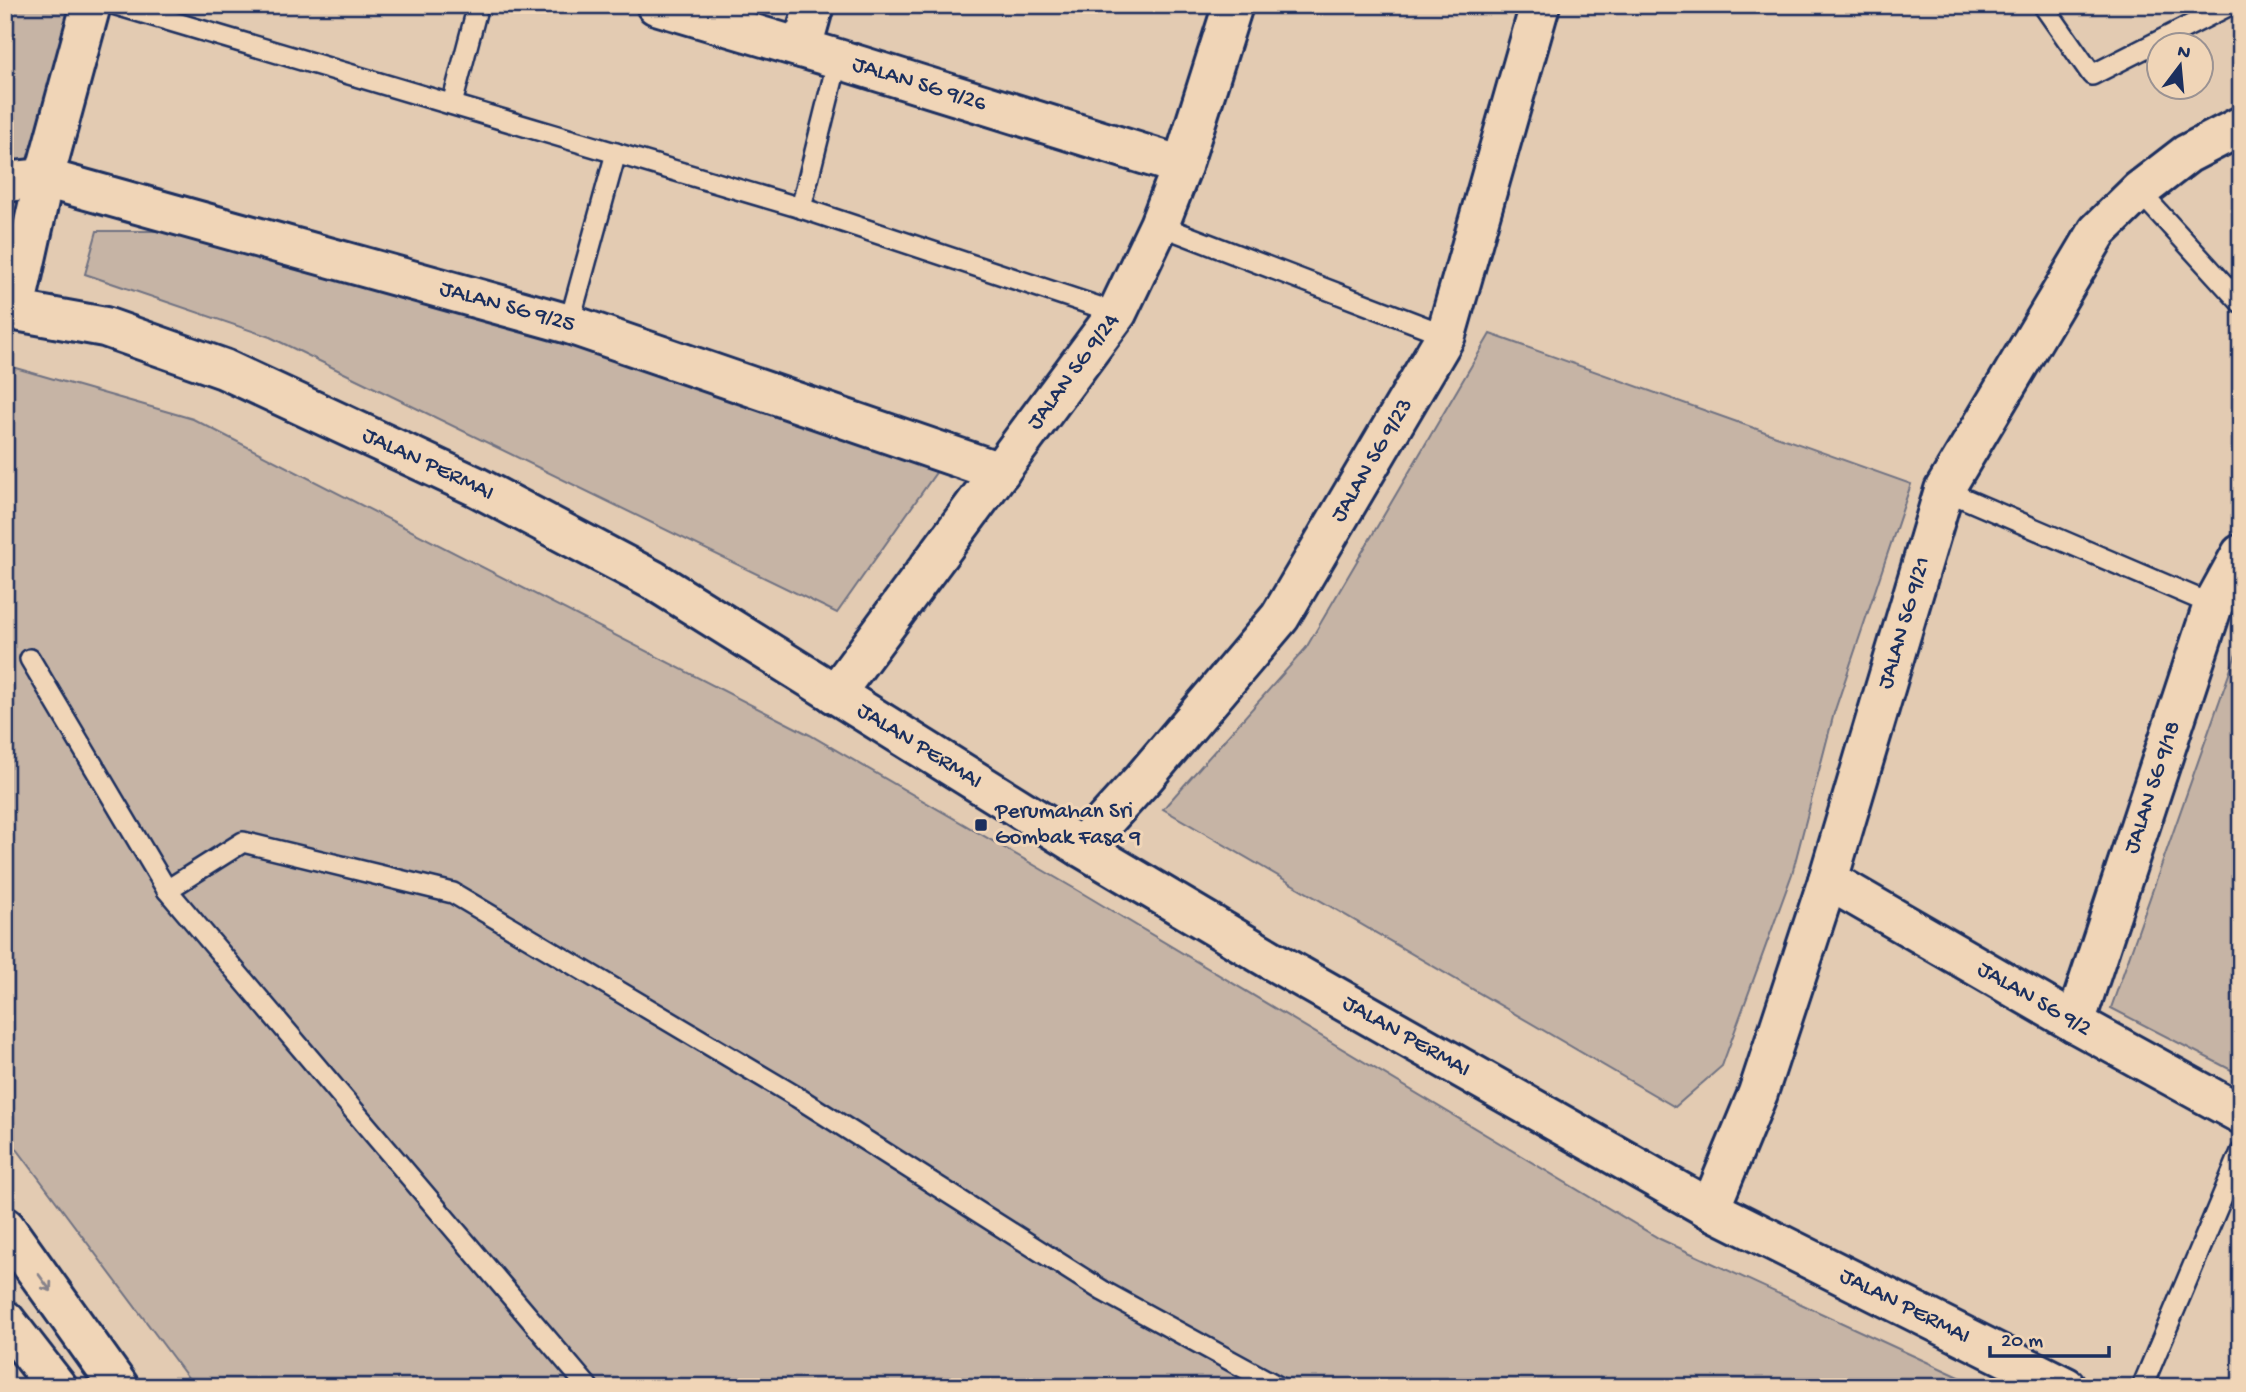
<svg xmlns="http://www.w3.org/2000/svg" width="2246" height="1392" font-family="'Gochi Hand',sans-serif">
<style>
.green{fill:#c6b4a5;stroke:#707282;stroke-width:2}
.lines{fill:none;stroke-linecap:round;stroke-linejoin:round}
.service-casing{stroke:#1b2f5e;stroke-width:24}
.minor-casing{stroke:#1b2f5e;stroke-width:44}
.tertiary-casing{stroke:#1b2f5e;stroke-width:44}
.service{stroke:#f0d5b7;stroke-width:19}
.minor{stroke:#f0d5b7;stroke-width:38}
.tertiary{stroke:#f0d5b7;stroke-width:38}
.oneway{stroke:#86828a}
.poi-dot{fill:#1b2f5e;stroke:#f0d5b7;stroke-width:2.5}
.labels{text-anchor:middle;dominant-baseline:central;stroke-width:6;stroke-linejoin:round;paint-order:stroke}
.street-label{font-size:23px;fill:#1b2f5e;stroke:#f0d5b7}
.poi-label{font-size:23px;fill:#1b2f5e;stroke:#f0d5b7;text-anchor:start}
</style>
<rect width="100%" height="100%" fill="#e3cbb2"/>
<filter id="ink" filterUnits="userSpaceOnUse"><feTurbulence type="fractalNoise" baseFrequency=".0143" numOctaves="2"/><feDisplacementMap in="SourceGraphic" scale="14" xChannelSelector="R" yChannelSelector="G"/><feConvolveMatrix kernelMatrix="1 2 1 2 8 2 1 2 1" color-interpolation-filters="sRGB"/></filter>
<g filter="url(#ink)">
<g class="green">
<polygon points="5,5 74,5 31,168 5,170"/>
<polygon points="97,231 189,231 688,374 942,464 837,613 270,337 85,274"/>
<polygon points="1490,334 1911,484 1834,713 1792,874 1722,1066 1675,1107 1163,809 1306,648"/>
<polygon points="5,365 193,419 810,735 1077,890 1660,1239 1981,1387 195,1387 5,1133"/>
<polygon points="2241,640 2241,1075 2111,1008"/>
</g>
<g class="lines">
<defs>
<g id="service">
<polyline points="116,5 801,208 1117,313"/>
<polyline points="2043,5 2092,75 2230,5"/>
<polyline points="452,104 478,5"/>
<polyline points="2139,191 2241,303"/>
<polyline points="801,208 838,59"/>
<polyline points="1159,225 1446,335"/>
<polyline points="569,324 616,153"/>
<polyline points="1944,490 2213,605"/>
<polyline points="30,659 167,890"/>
<polyline points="588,1387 167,890 243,842 453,893 797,1097 1103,1291 1279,1387"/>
<polyline points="2142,1387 2241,1152"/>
</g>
<g id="minor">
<path id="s1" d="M656 5 838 59 1182 166"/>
<polyline points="802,48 814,5"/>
<path id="s2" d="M5 182 44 178 569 324 1000 472"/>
<path id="s3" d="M5 309 105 327 224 369 475 486 653 580 1081 847 1273 961 1710 1209 2066 1387"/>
<polyline points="15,309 44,178 91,5"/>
<path id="s4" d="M835 694 1117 313 1159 225 1182 166 1233 5"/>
<path id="s5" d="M1081 847 1143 779 1280 617 1446 335 1540 5"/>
<path id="s6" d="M1828 880 2075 1023 2241 1114"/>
<path id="s7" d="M2075 1023 2213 605 2241 554"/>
<path id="s8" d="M1710 1209 1758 1093 1828 880 1944 490 2098 231 2139 191 2187 154 2241 126"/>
</g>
<g id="tertiary">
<polyline points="5,1227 119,1387"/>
<polyline points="5,1320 57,1387"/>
</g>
</defs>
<use href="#service" class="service-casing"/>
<use href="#minor" class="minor-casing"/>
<use href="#tertiary" class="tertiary-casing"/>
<use href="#service" class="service"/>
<use href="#minor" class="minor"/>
<use href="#tertiary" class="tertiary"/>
</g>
<defs><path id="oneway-shaft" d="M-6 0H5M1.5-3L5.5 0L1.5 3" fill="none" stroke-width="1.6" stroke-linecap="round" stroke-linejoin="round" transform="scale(1.75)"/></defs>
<use class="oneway" href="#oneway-shaft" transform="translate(45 1283) rotate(54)"/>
</g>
<rect class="poi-dot" x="974" y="818" width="14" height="14" rx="3.5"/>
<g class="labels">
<g class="street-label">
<text stroke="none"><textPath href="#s1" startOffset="275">JALAN SG 9/26</textPath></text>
<text stroke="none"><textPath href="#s2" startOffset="520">JALAN SG 9/25</textPath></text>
<text stroke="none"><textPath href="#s4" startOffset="401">JALAN SG 9/24</textPath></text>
<text stroke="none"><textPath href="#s5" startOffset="486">JALAN SG 9/23</textPath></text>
<text stroke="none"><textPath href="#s3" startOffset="453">JALAN PERMAI</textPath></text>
<text stroke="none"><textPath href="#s8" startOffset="618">JALAN SG 9/21</textPath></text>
<text stroke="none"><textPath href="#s3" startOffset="1020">JALAN PERMAI</textPath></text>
<text stroke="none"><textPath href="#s7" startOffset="248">JALAN SG 9/18</textPath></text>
<text stroke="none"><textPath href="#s6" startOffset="238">JALAN SG 9/2</textPath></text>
<text stroke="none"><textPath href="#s3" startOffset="1587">JALAN PERMAI</textPath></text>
<text stroke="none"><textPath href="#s3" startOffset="2154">JALAN PERMAI</textPath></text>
</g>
<g class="poi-label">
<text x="995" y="812">Perumahan Sri<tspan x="995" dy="26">Gombak Fasa 9</tspan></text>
</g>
</g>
<rect width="2246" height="1392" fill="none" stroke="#f0d5b7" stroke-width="28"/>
<rect x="14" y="14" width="2218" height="1364" fill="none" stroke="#1b2f5e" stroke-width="2.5" filter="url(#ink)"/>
<g transform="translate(2180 66) rotate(16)"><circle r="33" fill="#f0d5b7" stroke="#9b9393" stroke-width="2"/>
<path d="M0-5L12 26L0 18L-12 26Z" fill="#1b2f5e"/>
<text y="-10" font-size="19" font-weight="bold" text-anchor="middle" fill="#1b2f5e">N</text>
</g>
<path d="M1990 1346v10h119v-10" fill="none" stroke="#1b2f5e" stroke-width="3.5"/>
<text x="2001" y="1346" font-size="21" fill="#1b2f5e" stroke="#f0d5b7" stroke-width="5" paint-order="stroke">20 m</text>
</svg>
